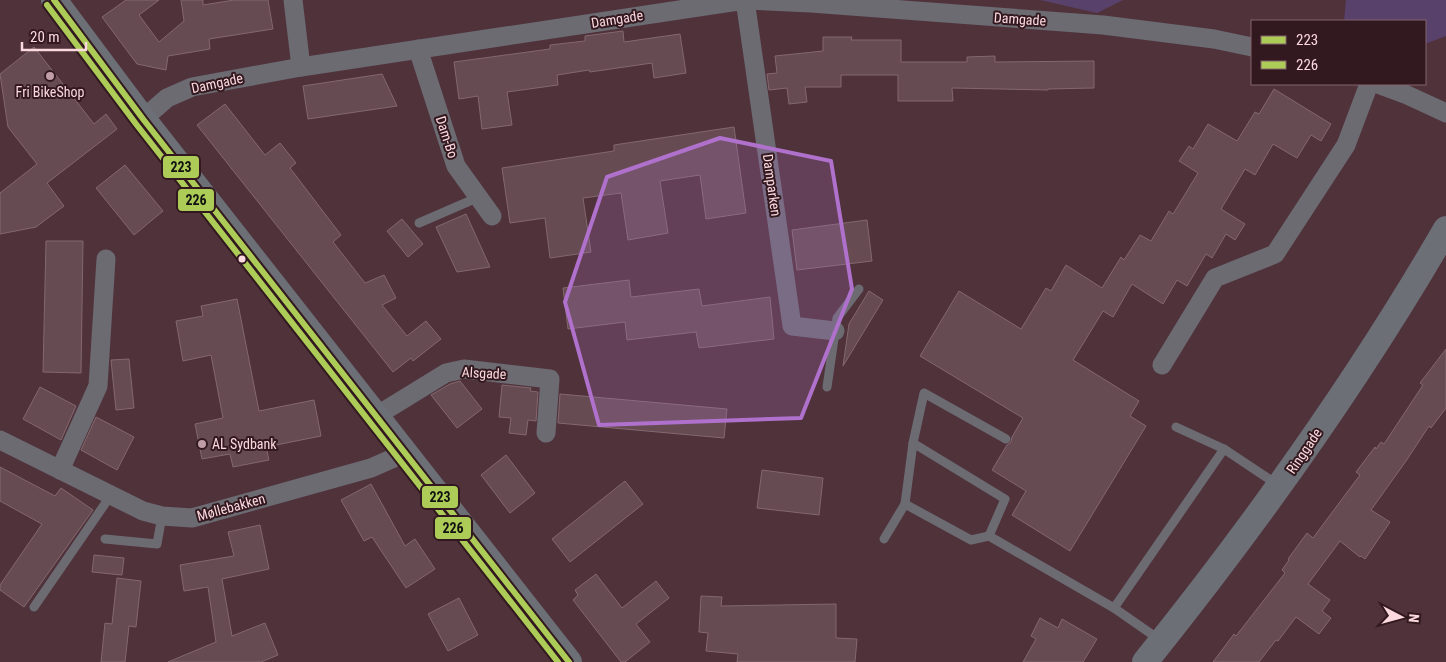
<svg xmlns="http://www.w3.org/2000/svg" width="1446" height="662" font-family="'Roboto Condensed',sans-serif">
<style>
.green{fill:#58416b}
.building{fill:#664b53;stroke:#83686f}
.lines{fill:none;stroke-linecap:round;stroke-linejoin:round}
.lane{stroke:#6c6b72;stroke-width:9}
.street{stroke:#6c6b72;stroke-width:19}
.secondary{stroke:#6c6f76;stroke-width:26}
.bus-1-casing{stroke:#32191f;stroke-width:10}
.bus-2-casing{stroke:#32191f;stroke-width:10}
.bus-1{stroke:#adcb57;stroke-width:6}
.bus-2{stroke:#adcb57;stroke-width:6}
.marked{fill:#af71cc;fill-opacity:0.2;stroke:#af71cc;stroke-width:4;stroke-linejoin:round}
.poi-dot{fill:#c09ea6;stroke:#32191f;stroke-width:2}
.bus-dot{fill:#fcd8df;stroke:#32191f;stroke-width:2}
.labels{text-anchor:middle;dominant-baseline:central;stroke-width:4;stroke-linejoin:round;paint-order:stroke}
.street-label{font-size:14px;fill:#fcd8df;stroke:#32191f}
.poi-label{font-size:14px;fill:#fcd8df;stroke:#32191f}
.line-badge{stroke:#32191f;stroke-width:2}
.pale-badge-label{font-size:14px;text-anchor:middle;font-weight:bold;fill:#111}
</style>
<rect width="100%" height="100%" fill="#50323b"/>
<g class="green">
<polygon points="1040,0 1123,0 1097,13"/>
<polygon points="1346,0 1446,0 1446,36 1425,44 1425,21 1344,21"/>
</g>
<g class="building">
<polygon points="126,0 159,0 139,15 159,42 184,21 181,0 203,0 203,5 234,0 268,0 273,29 209,39 210,49 168,56 166,70 137,64 102,17"/>
<polygon points="623,31 624,42 680,34 686,73 654,78 652,63 590,72 589,70 557,75 558,85 507,92 512,125 482,129 478,96 459,99 454,62 550,49 550,45 585,41 585,36"/>
<polygon points="823,37 852,37 851,40 901,40 901,62 967,62 967,57 995,56 995,62 1094,61 1094,88 1048,89 1048,90 952,88 953,101 898,101 898,75 841,75 841,87 805,87 807,102 789,104 787,88 769,90 767,74 777,73 775,56 823,51"/>
<polygon points="34,47 94,124 106,114 117,129 47,183 64,206 36,227 0,234 0,193 37,164 8,127 0,74"/>
<polygon points="382,74 397,106 308,119 303,86"/>
<polygon points="1274,89 1331,124 1321,141 1311,135 1297,158 1273,144 1255,175 1245,169 1221,209 1245,224 1235,240 1226,234 1212,258 1206,254 1187,286 1177,280 1163,304 1132,284 1113,317 1103,311 1073,360 1139,401 1130,416 1146,426 1070,551 1012,515 1026,491 992,470 1007,445 1011,442 1012,437 1023,418 920,356 959,291 1021,329 1046,288 1051,291 1066,265 1102,288 1121,257 1124,260 1140,235 1151,241 1169,211 1173,214 1198,173 1179,161 1189,146 1193,149 1208,124 1237,141 1255,112 1259,114"/>
<polygon points="225,104 265,155 280,143 296,163 290,168 341,235 333,242 365,283 384,275 396,298 382,305 407,336 426,321 441,339 413,361 411,358 393,372 197,125"/>
<polygon points="734,127 746,213 706,219 700,175 660,181 668,233 628,240 621,193 583,198 591,252 550,258 545,218 510,223 502,168 614,151 614,145"/>
<polygon points="125,165 163,211 134,235 96,188"/>
<polygon points="466,214 490,267 457,272 436,227"/>
<polygon points="402,219 423,244 408,257 387,231"/>
<polygon points="867,220 872,261 797,270 792,230"/>
<polygon points="46,241 83,241 81,373 43,372"/>
<polygon points="629,280 631,297 699,289 702,306 770,297 774,339 699,348 696,332 627,340 625,322 568,329 563,288"/>
<polygon points="869,291 883,300 843,366 849,324"/>
<polygon points="237,299 259,411 314,400 321,436 266,447 269,460 233,467 230,454 202,459 195,424 223,418 211,355 183,361 176,321 203,316 201,306"/>
<polygon points="1446,349 1446,408 1431,428 1429,426 1406,461 1371,510 1390,522 1365,559 1361,556 1360,557 1340,541 1308,584 1330,600 1322,611 1331,618 1319,634 1296,617 1278,641 1276,640 1259,662 1213,662 1234,634 1236,636 1285,573 1282,570 1289,560 1288,559 1307,533 1313,538 1360,475 1356,472 1375,447 1376,449 1381,442 1384,444 1423,385 1420,383"/>
<polygon points="129,359 134,408 116,410 111,360"/>
<polygon points="460,381 482,409 457,428 431,395 450,384"/>
<polygon points="502,385 531,388 530,391 538,392 536,421 528,420 526,435 509,433 511,418 499,417"/>
<polygon points="40,387 76,406 61,440 23,419"/>
<polygon points="560,394 727,409 724,438 558,423"/>
<polygon points="96,417 134,437 117,470 81,450"/>
<polygon points="506,455 535,493 510,513 481,475"/>
<polygon points="0,467 55,496 61,488 93,510 24,607 0,590 0,585 42,524 0,501"/>
<polygon points="762,470 823,478 819,515 757,508"/>
<polygon points="625,481 643,504 570,562 552,539"/>
<polygon points="371,484 405,546 415,539 435,569 406,588 372,537 364,541 341,500"/>
<polygon points="260,525 269,569 222,579 232,636 265,623 278,655 261,662 168,662 216,642 208,587 184,591 180,565 234,556 228,532"/>
<polygon points="94,555 124,558 122,575 92,572"/>
<polygon points="596,574 622,608 656,581 669,598 636,624 650,642 625,662 621,662 573,600 578,595 575,590"/>
<polygon points="117,578 141,581 136,627 129,626 125,662 101,662 105,623 112,624"/>
<polygon points="701,596 722,597 721,606 836,604 836,638 857,639 855,662 737,662 738,654 706,651 708,633 699,632"/>
<polygon points="459,598 478,635 448,651 428,614"/>
<polygon points="1040,618 1058,628 1062,619 1097,639 1083,662 1023,662 1036,639 1031,636"/>
</g>
<g class="lines">
<g class="lane">
<polyline points="419,223 479,197"/>
<polyline points="827,387 837,318 859,289"/>
<polyline points="1176,427 1224,449 1278,485"/>
<polyline points="913,443 924,393 1006,439"/>
<polyline points="989,536 971,540 905,504 913,443 1005,499 989,536 1114,608 1160,640"/>
<polyline points="105,539 157,544 162,516"/>
<polyline points="884,539 905,504"/>
<polyline points="34,607 111,495"/>
<polyline points="1114,608 1224,449"/>
</g>
<g class="street">
<polyline points="293,0 301,67"/>
<polyline points="745,0 792,326 835,331"/>
<polyline points="418,49 456,166 492,216"/>
<polyline points="1378,84 1405,94 1446,113"/>
<polyline points="143,119 167,98 192,87 301,67 745,0 811,3 1103,25 1214,39 1252,47"/>
<polyline points="1162,365 1215,278 1275,254 1346,145 1369,84"/>
<polyline points="376,416 446,373 464,369 550,379 546,433"/>
<polyline points="0,440 143,511 162,516 192,518 371,468 405,453"/>
<polyline points="60,470 98,386 106,259"/>
</g>
<g class="secondary">
<polyline points="54,0 143,119 569,662"/>
<path d="M1145 662C1255 525 1358 381 1446 229"/>
</g>
<defs>
<polyline id="bus-1" points="54,0 143,119 569,662"/>
<polyline id="bus-2" points="47,5 136,124 558,662"/>
</defs>
<use href="#bus-1" class="bus-1-casing"/>
<use href="#bus-2" class="bus-2-casing"/>
<use href="#bus-1" class="bus-1"/>
<use href="#bus-2" class="bus-2"/>
</g>
<path class="marked" d="M720 138 831 161 852 289 801 418 599 425 565 302 607 177Z"/>
<g class="poi-dot">
<circle cx="50" cy="76" r="5"/>
<circle cx="202" cy="444" r="5"/>
</g>
<circle class="bus-dot" cx="242" cy="259" r="4.5"/>
<g class="labels">
<g class="street-label">
<text transform="translate(617 19) rotate(-9)">Damgade</text>
<text transform="translate(1020 19) rotate(4)">Damgade</text>
<text transform="translate(217 83) rotate(-12)">Damgade</text>
<text transform="translate(447 137) rotate(72)">Dam-Bo</text>
<text transform="translate(772 185) rotate(82)">Damparken</text>
<text transform="translate(484 373) rotate(3)">Alsgade</text>
<text transform="translate(1304 451) rotate(-56)">Ringgade</text>
<text transform="translate(231 507) rotate(-15)">Møllebakken</text>
</g>
<g class="poi-label">
<text x="50" y="92">Fri BikeShop</text>
<text x="212" y="444" text-anchor="start">AL Sydbank</text>
</g>
</g>
<g class="line-badge">
<rect x="162" y="155" width="38" height="24" rx="5" fill="#adcb57"/>
<rect x="177" y="188" width="38" height="24" rx="5" fill="#adcb57"/>
<rect x="421" y="485" width="38" height="24" rx="5" fill="#adcb57"/>
<rect x="434" y="516" width="38" height="24" rx="5" fill="#adcb57"/>
</g>
<g class="pale-badge-label">
<text x="181" y="172">223</text>
<text x="196" y="205">226</text>
<text x="440" y="502">223</text>
<text x="453" y="533">226</text>
</g>
<rect x="1251" y="20" width="175" height="65" fill="#32191f" stroke="#83656c"/>
<rect x="1261" y="36" width="25" height="8" fill="#adcb57" stroke="#83656c"/>
<text x="1296" y="45" font-size="15" fill="#fcd8df">223</text>
<rect x="1261" y="61" width="25" height="8" fill="#adcb57" stroke="#83656c"/>
<text x="1296" y="70" font-size="15" fill="#fcd8df">226</text>
<g transform="translate(1401 617) rotate(96)" stroke="#32191f" stroke-width="4" paint-order="stroke">
<path d="M0-4L9 19L0 12L-9 19Z" fill="#fcd8df"/>
<text y="-8" font-size="14" font-weight="bold" text-anchor="middle" fill="#fcd8df">N</text>
</g>
<path d="M22 42v8h64v-8" fill="none" stroke="#fcd8df" stroke-width="2.5"/>
<text x="30" y="42" font-size="15" fill="#fcd8df" stroke="#32191f" stroke-width="4" paint-order="stroke">20 m</text>
</svg>
